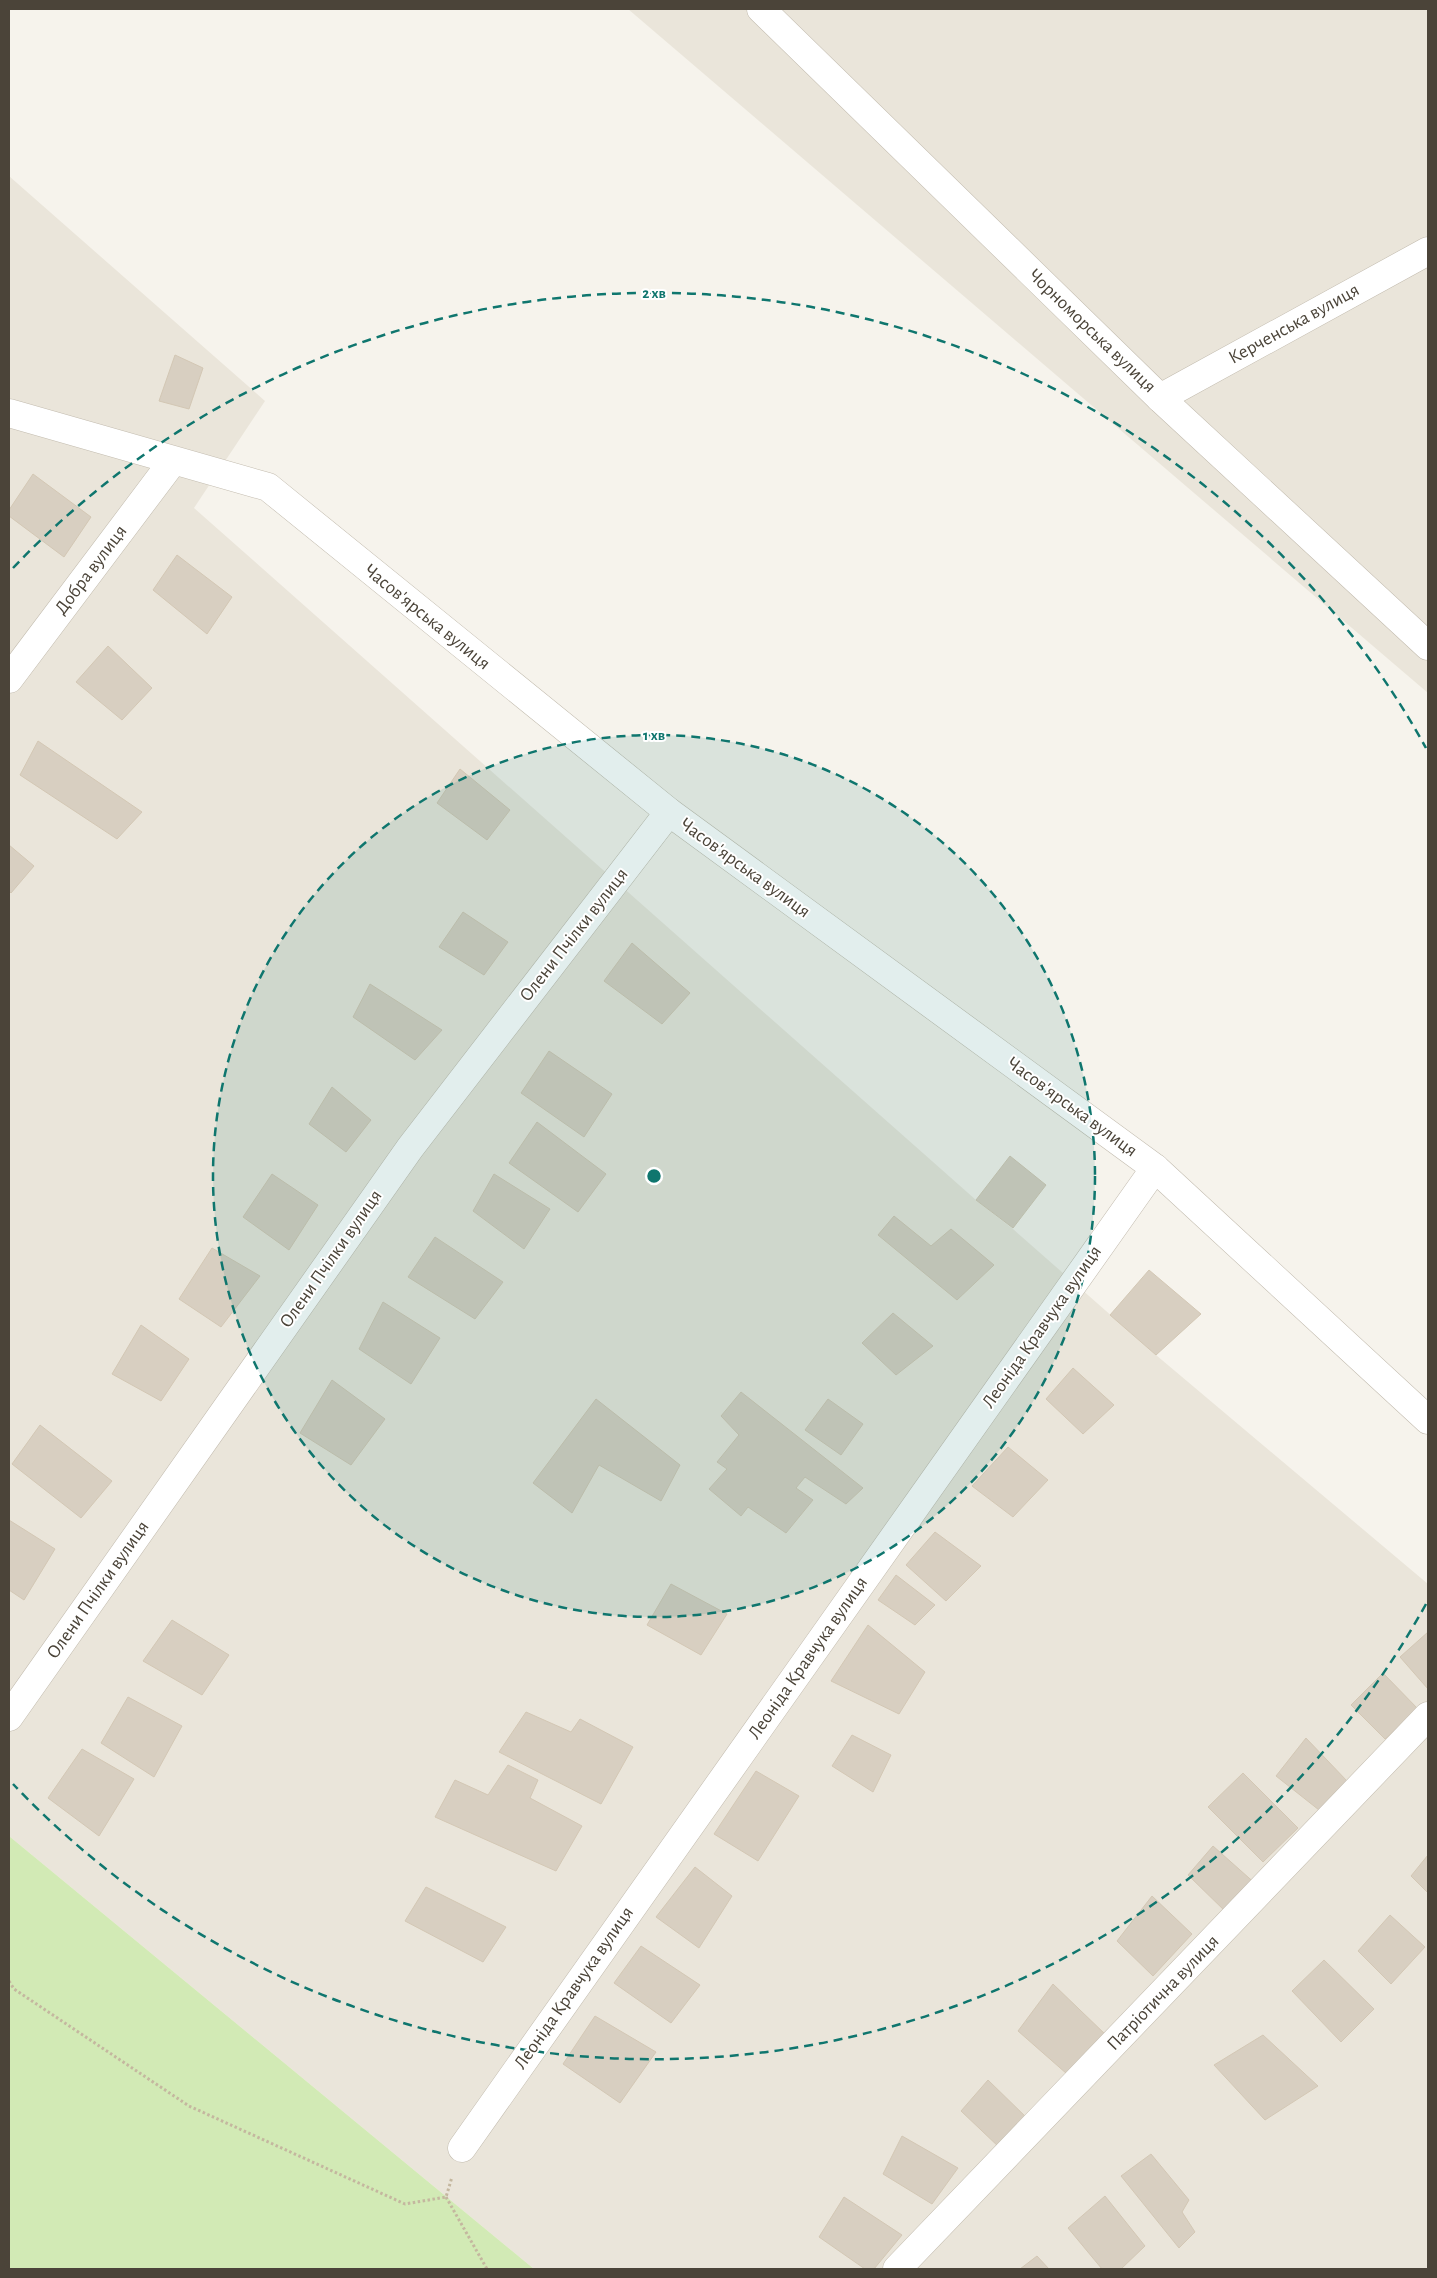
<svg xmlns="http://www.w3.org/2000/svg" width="1437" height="2278" font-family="'Alegreya Sans',sans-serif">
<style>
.residential{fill:#eae5da}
.green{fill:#d2eab5}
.building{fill:#d8cfc1;stroke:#d3c7b4}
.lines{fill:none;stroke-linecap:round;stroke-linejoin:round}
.street-casing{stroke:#c2bbae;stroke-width:29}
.path{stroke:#c4b79f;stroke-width:3;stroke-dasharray:2.5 2.5;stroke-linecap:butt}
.street{stroke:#fff;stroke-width:28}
.ring{fill:none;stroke:#0f766e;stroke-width:2.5;stroke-dasharray:9 6}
.labels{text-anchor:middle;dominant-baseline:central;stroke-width:4;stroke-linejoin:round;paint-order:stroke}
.street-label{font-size:19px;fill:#4b4439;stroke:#fff}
.centre{fill:#0f766e;stroke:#fff;stroke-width:2.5}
.ring-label{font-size:15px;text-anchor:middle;font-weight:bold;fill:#0f766e;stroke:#fff;stroke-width:4;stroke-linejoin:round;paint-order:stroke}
</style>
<rect width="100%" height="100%" fill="#f6f3ec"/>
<g class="residential">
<polygon points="628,9 1428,9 1428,693"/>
<polygon points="9,176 265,401 194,508 976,1200 1013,1229 1156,1355 1428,1584 1428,2269 534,2269 9,1836"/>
</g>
<polygon class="green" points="9,1836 534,2269 9,2269"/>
<g class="building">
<polygon points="175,355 203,368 189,409 159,401"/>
<polygon points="33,474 91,517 64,557 9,516 9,510"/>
<polygon points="177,555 232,597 207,634 153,590"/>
<polygon points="108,646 152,688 122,720 76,682"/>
<polygon points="38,741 142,812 117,839 20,775"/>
<polygon points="460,769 510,810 487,840 437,803"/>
<polygon points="9,845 34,866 11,893 9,891"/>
<polygon points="463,912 508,942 484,975 439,947"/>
<polygon points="632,943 690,993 662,1024 604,981"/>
<polygon points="370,984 442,1030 415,1060 353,1017"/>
<polygon points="549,1051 612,1094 584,1137 521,1093"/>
<polygon points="332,1087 371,1120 346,1152 309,1124"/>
<polygon points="537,1122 606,1174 578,1212 509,1163"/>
<polygon points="1010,1156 1046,1185 1013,1228 976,1200"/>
<polygon points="272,1174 318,1205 289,1250 243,1217"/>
<polygon points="494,1174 550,1209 524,1249 473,1211"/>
<polygon points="894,1216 931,1246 951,1229 994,1265 957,1300 878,1235"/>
<polygon points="435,1237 503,1282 475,1319 408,1277"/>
<polygon points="212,1248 260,1276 221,1327 179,1299"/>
<polygon points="1149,1270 1201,1314 1156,1355 1110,1315"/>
<polygon points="383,1302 440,1338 411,1384 359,1349"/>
<polygon points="893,1313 933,1346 896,1375 862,1343"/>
<polygon points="141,1325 189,1359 161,1401 112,1374"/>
<polygon points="1073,1368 1114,1405 1083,1434 1046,1399"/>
<polygon points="332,1380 385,1419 351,1465 300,1433"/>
<polygon points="741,1392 863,1488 846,1504 805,1477 796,1488 813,1500 786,1533 748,1507 741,1516 709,1489 727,1469 717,1462 739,1435 721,1416"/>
<polygon points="596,1399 680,1465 661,1501 599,1465 572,1513 533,1483"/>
<polygon points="828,1399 863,1424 841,1455 805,1430"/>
<polygon points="40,1425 112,1481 81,1518 12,1464"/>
<polygon points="1008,1447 1048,1480 1013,1517 972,1486"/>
<polygon points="9,1520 55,1549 24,1600 9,1590"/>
<polygon points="935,1532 981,1566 946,1601 906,1565"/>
<polygon points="896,1575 935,1605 915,1625 878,1600"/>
<polygon points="671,1584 727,1614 701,1655 647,1625"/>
<polygon points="172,1620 229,1655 202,1695 143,1661"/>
<polygon points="868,1625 925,1672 899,1714 831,1681"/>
<polygon points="1428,1632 1428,1689 1400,1657"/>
<polygon points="1383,1673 1418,1709 1385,1739 1351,1705"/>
<polygon points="128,1697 182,1726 154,1777 101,1743"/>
<polygon points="526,1712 571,1732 580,1719 633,1747 601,1804 499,1752"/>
<polygon points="852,1735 891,1755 873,1792 832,1766"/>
<polygon points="1306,1738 1347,1781 1319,1810 1276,1776"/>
<polygon points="82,1749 134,1779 99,1836 48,1798"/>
<polygon points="508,1765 538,1780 530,1798 582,1826 556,1871 435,1817 455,1780 488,1795"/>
<polygon points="756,1771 799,1796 758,1861 714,1834"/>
<polygon points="1243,1773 1298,1828 1263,1862 1208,1807"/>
<polygon points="1213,1846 1258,1886 1228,1914 1188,1875"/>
<polygon points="1428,1855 1428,1893 1411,1876"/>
<polygon points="695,1867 732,1896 699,1948 656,1917"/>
<polygon points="426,1887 506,1927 483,1962 405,1921"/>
<polygon points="1152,1896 1192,1934 1153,1976 1117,1941"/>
<polygon points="1390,1915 1425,1947 1391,1984 1358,1951"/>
<polygon points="641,1946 700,1985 671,2023 614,1983"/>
<polygon points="1324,1960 1374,2009 1341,2042 1292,1991"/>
<polygon points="1053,1984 1106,2035 1067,2074 1018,2031"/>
<polygon points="595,2016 656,2052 620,2103 563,2064"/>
<polygon points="1263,2035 1318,2086 1265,2120 1214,2065"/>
<polygon points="988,2080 1029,2120 1001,2149 961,2111"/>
<polygon points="902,2136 958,2168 932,2204 883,2174"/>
<polygon points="1151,2154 1189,2200 1182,2212 1195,2232 1179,2248 1121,2176"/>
<polygon points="1105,2196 1145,2246 1121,2269 1102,2269 1068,2228"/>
<polygon points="844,2197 902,2235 874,2269 865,2269 819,2237"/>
<polygon points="1037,2256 1049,2269 1020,2269"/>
</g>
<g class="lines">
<defs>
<g id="street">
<polyline points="761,9 1160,398 1428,646"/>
<polyline points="1160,398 1428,251"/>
<polyline points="9,413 268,487 669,812 1155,1168 1428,1420"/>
<polyline points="9,679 173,461"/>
<polyline points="9,1717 410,1148 669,812"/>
<polyline points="462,2148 1155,1168"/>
<polyline points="897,2269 1428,1716"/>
</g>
</defs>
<use href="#street" class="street-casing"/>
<g class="path">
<polyline points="9,1981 14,1989 189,2106 405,2204 446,2197 452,2177"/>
<polyline points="446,2197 487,2269"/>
</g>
<use href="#street" class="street"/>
</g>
<circle cx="654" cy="1176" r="441" fill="#0f766e" fill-opacity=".12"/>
<g class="ring">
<circle cx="654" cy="1176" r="441"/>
<path d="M1426 1604A883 883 0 0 1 13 1784M13 568A883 883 0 0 1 1426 748"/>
</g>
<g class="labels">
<g class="street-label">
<text transform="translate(1294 324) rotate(-29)">Керченська вулиця</text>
<text transform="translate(1092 331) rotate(44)">Чорноморська вулиця</text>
<text transform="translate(91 570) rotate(-53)">Добра вулиця</text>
<text transform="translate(427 617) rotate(39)">Часов'ярська вулиця</text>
<text transform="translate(745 868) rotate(36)">Часов'ярська вулиця</text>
<text transform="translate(574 935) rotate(-52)">Олени Пчілки вулиця</text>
<text transform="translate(1072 1107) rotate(36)">Часов'ярська вулиця</text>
<text transform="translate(331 1259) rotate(-55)">Олени Пчілки вулиця</text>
<text transform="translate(1042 1327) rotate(-55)">Леоніда Кравчука вулиця</text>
<text transform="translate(98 1590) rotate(-55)">Олени Пчілки вулиця</text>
<text transform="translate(808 1658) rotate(-55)">Леоніда Кравчука вулиця</text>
<text transform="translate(574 1988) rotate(-55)">Леоніда Кравчука вулиця</text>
<text transform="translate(1163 1993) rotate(-46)">Патріотична вулиця</text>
</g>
</g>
<circle cx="654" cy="1176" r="8" class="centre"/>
<g class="ring-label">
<text x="654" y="298">2 хв</text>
<text x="654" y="740">1 хв</text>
</g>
<rect width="1437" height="2278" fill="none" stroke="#4b4439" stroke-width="20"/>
</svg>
